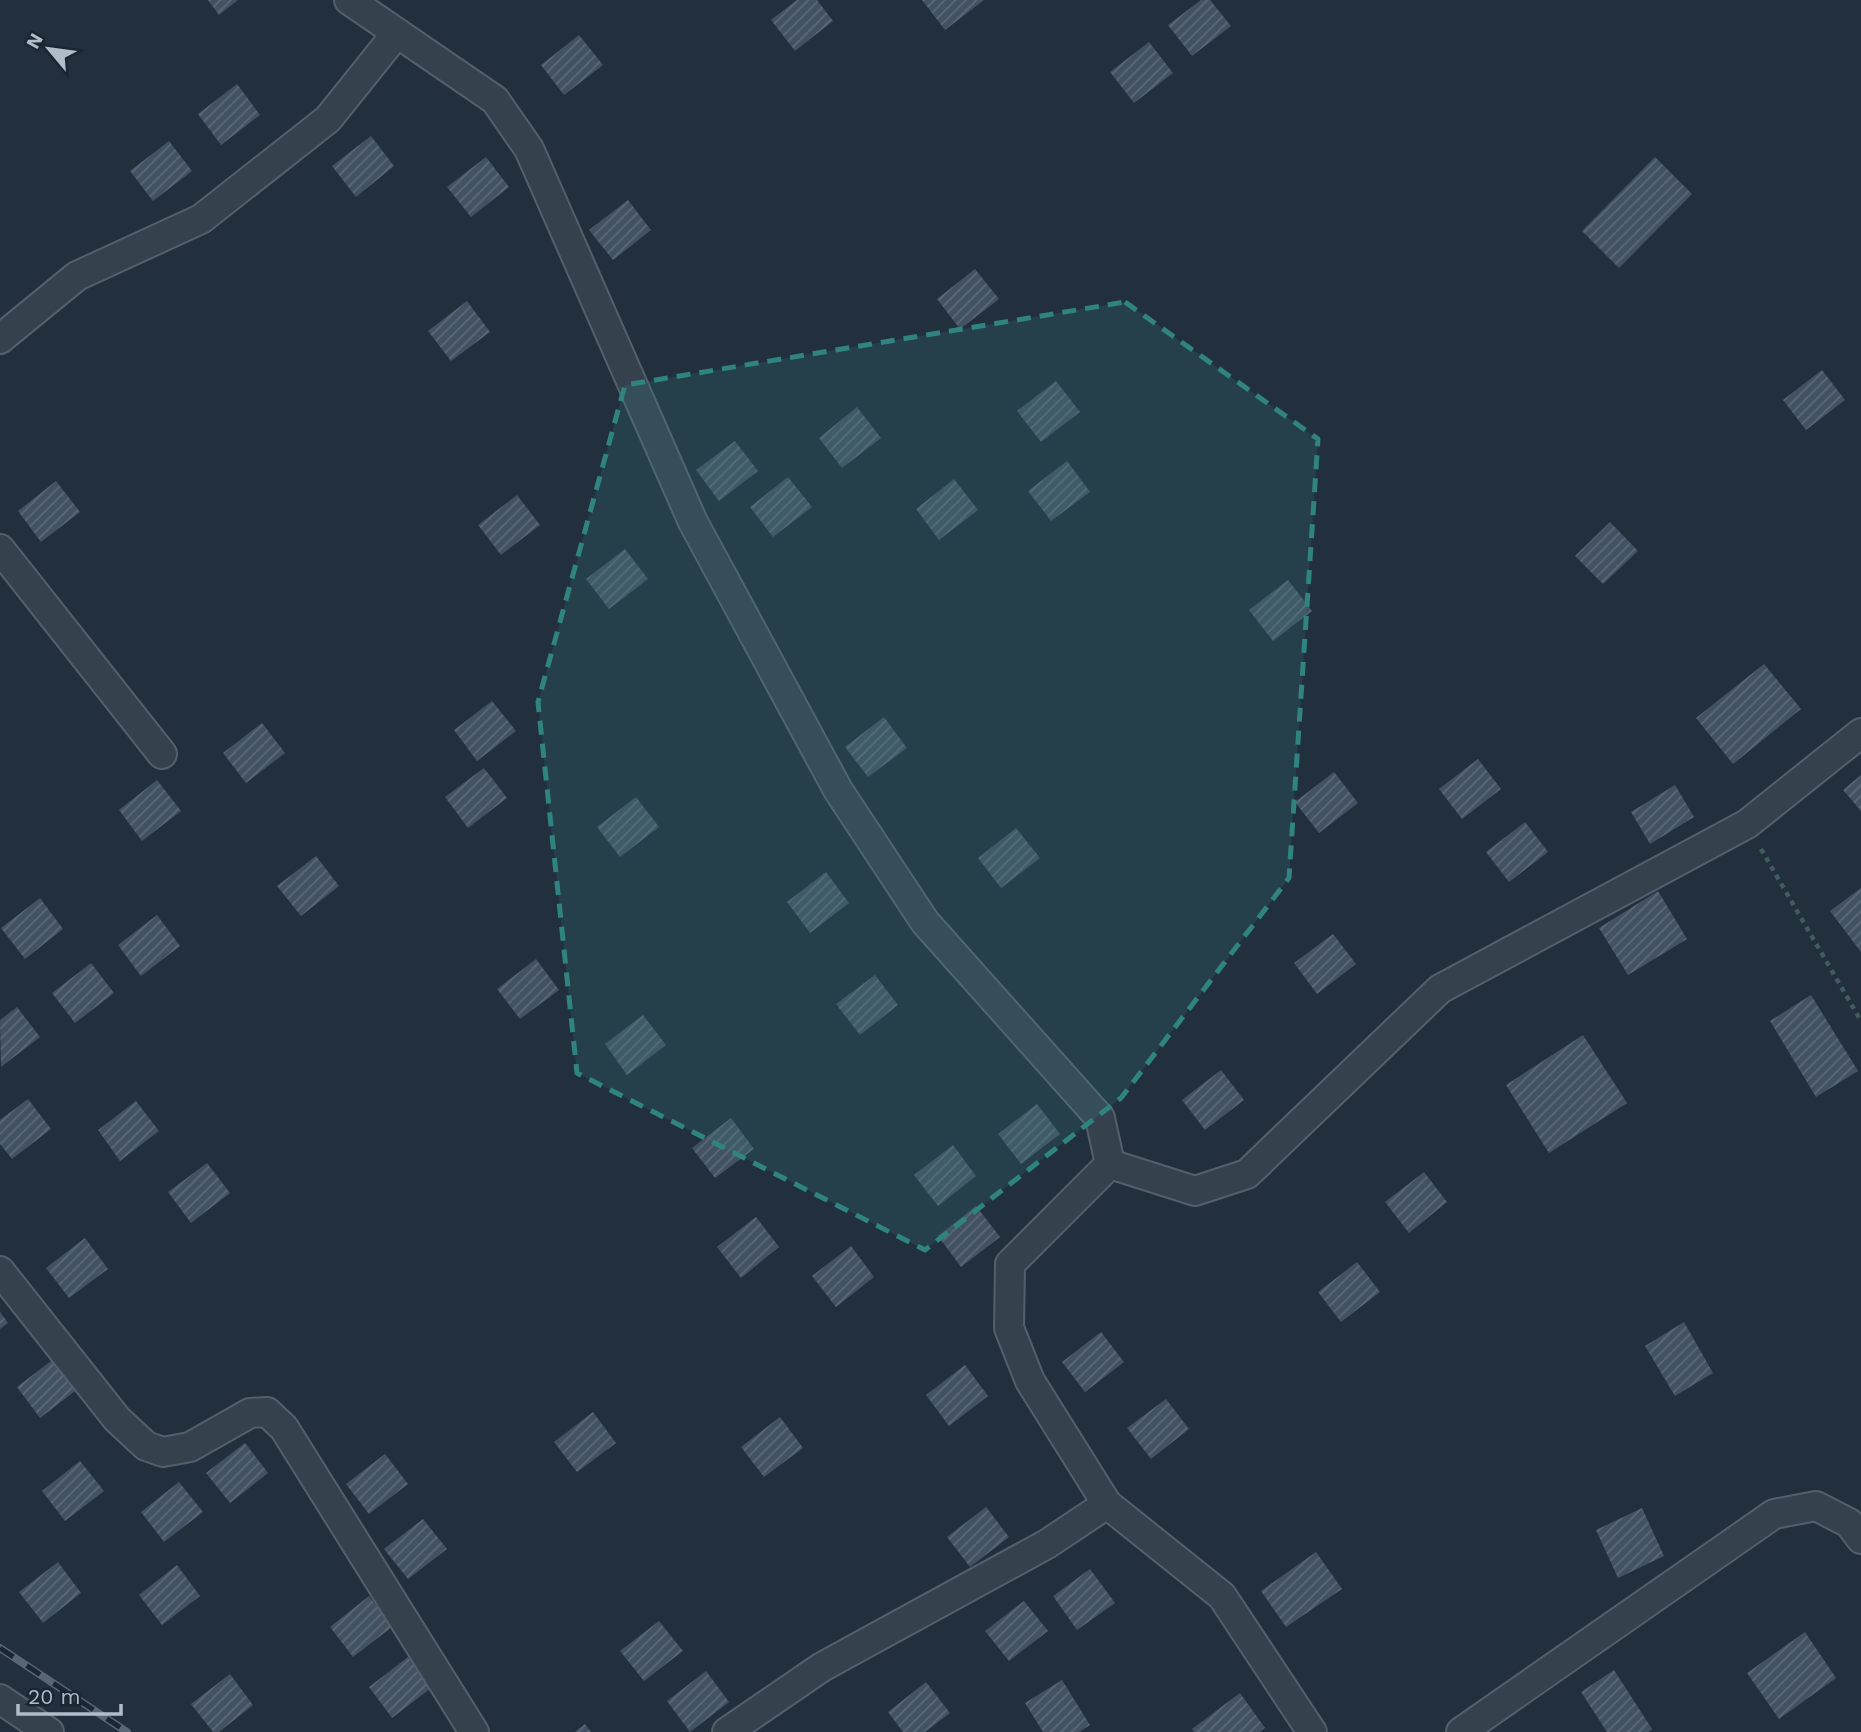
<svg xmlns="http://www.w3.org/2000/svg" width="1861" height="1732" font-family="'Work Sans',sans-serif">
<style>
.building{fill:url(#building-hatch)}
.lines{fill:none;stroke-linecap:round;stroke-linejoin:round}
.street-casing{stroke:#545f6c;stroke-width:32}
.path{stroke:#425b5c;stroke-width:4.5;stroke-dasharray:5 5;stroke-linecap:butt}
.street{stroke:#36414e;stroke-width:28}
.rail-casing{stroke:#586675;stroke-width:8}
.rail{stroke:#1b2633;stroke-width:5;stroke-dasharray:16;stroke-linecap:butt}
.marked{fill:#308480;fill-opacity:0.2;stroke:#308480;stroke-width:5;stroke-dasharray:14 9;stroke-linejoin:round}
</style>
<defs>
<pattern id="building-hatch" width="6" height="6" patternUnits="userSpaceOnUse" patternTransform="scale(1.75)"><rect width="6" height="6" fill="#435262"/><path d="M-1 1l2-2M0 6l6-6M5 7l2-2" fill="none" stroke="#5c6977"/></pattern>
</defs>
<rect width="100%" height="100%" fill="#22303e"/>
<g class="building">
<polygon points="208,0 238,0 219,15"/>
<polygon points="797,0 817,0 833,21 795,51 771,20"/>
<polygon points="922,0 984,0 945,30"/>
<polygon points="1201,0 1210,0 1231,26 1192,56 1168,25"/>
<polygon points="579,35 603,65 564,95 541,65"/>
<polygon points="1149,42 1173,73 1134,103 1110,72"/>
<polygon points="237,84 260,115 221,145 198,114"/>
<polygon points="371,136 394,166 356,197 332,166"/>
<polygon points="169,141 192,171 153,201 130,171"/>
<polygon points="486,157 509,187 471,217 447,187"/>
<polygon points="1655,157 1692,194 1619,268 1582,231"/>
<polygon points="628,200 651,230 613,260 589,230"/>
<polygon points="975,269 999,299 960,329 937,299"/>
<polygon points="467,301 490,332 451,361 428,331"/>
<polygon points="1822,370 1845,400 1806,430 1783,400"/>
<polygon points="1056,381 1080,412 1041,442 1017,411"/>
<polygon points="857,407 881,438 842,468 819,438"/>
<polygon points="735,441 758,471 719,501 696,470"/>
<polygon points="1067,461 1090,492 1051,521 1028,491"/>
<polygon points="788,477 812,507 773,537 750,507"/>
<polygon points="954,479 978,510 939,540 916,509"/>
<polygon points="56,481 80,512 41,542 18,511"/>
<polygon points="517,495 540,525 501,555 478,525"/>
<polygon points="1610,522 1638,551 1603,584 1575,556"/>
<polygon points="625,549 648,579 609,609 586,579"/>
<polygon points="1288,580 1312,611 1273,641 1249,610"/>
<polygon points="1764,664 1801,709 1733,764 1696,718"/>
<polygon points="492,701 516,731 477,761 454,730"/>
<polygon points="884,717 907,748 868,777 845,747"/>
<polygon points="262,723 285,753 246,783 223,753"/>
<polygon points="1478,759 1501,789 1462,819 1439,789"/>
<polygon points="484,768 507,798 468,828 445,797"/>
<polygon points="1334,772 1358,803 1319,833 1295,802"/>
<polygon points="1861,775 1861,811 1843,790"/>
<polygon points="157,780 181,811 142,841 119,810"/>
<polygon points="1675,785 1694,817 1650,844 1631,812"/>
<polygon points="636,797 659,827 620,857 597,827"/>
<polygon points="1525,822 1548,852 1509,882 1486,852"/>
<polygon points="1016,828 1040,858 1001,888 978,858"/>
<polygon points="316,856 339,886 301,916 277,886"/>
<polygon points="826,872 849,903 810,933 787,902"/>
<polygon points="1861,888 1861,952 1830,911"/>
<polygon points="1658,891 1687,939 1628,975 1599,928"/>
<polygon points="40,898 63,929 25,959 1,928"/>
<polygon points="157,915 180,946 141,976 118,945"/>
<polygon points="1333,934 1356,964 1317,994 1294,963"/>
<polygon points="536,959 559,990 520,1019 497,989"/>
<polygon points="91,963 114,993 75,1023 52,993"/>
<polygon points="875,975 898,1005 860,1035 836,1004"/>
<polygon points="1811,995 1858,1071 1816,1097 1770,1021"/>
<polygon points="17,1007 40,1037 1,1067 0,1020"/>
<polygon points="643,1015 666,1045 627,1075 605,1044"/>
<polygon points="1583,1035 1627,1103 1549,1153 1506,1085"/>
<polygon points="1221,1070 1244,1100 1205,1130 1182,1100"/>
<polygon points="28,1099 51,1129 12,1159 0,1144 0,1120"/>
<polygon points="136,1101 159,1131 120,1161 98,1130"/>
<polygon points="1037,1104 1060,1134 1021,1164 998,1134"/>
<polygon points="731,1118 754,1149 715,1178 692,1148"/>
<polygon points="953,1145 976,1176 938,1206 914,1175"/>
<polygon points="207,1163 230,1193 191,1223 168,1192"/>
<polygon points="1424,1172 1447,1202 1409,1233 1385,1202"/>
<polygon points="976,1206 1000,1237 961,1267 938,1236"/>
<polygon points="756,1217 779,1247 741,1278 717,1247"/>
<polygon points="85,1238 108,1269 69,1298 46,1268"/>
<polygon points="851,1246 874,1277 836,1307 812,1276"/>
<polygon points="1357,1262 1380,1292 1341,1322 1318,1292"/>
<polygon points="0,1312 8,1323 0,1329"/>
<polygon points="1684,1322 1713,1373 1675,1396 1645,1346"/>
<polygon points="1101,1332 1124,1362 1085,1392 1062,1362"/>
<polygon points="56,1357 79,1388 40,1418 17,1387"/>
<polygon points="965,1365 988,1396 949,1426 926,1395"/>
<polygon points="1166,1399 1189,1429 1151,1459 1127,1428"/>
<polygon points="593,1412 616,1443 577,1472 554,1442"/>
<polygon points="780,1417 803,1448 764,1477 741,1447"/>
<polygon points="245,1443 268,1473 230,1503 206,1473"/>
<polygon points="385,1454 408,1484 369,1514 346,1484"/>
<polygon points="80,1461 104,1491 65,1521 42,1491"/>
<polygon points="179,1482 203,1512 164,1542 141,1512"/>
<polygon points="986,1507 1009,1537 970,1567 947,1537"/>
<polygon points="1642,1508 1664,1556 1618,1578 1596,1530"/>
<polygon points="423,1519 447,1549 408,1579 384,1549"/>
<polygon points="1316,1552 1342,1589 1286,1627 1261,1591"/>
<polygon points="58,1562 81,1593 43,1623 19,1592"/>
<polygon points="177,1565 200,1596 162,1625 139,1595"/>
<polygon points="1090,1569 1115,1603 1077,1630 1053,1596"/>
<polygon points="369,1596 392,1627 353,1657 330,1627"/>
<polygon points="1024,1601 1048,1631 1009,1661 985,1631"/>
<polygon points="659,1621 683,1651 644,1681 620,1651"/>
<polygon points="1805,1632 1836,1678 1779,1719 1747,1673"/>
<polygon points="408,1657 431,1688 392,1718 369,1687"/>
<polygon points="1614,1670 1652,1729 1648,1732 1607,1732 1581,1692"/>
<polygon points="706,1671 729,1702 690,1732 667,1701"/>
<polygon points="230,1674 253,1705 219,1732 213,1732 191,1704"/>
<polygon points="1062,1680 1090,1725 1079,1732 1043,1732 1025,1703"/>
<polygon points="926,1682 950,1713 925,1732 903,1732 888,1712"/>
<polygon points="1240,1693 1265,1728 1259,1732 1194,1732 1192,1729"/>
<polygon points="585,1724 591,1732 575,1732"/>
</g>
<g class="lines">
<defs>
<g id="street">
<polyline points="349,0 495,100 529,149 693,522 838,790 925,922 1100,1118 1110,1164 1010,1264 1009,1328 1030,1381 1107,1504 1222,1596 1312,1732"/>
<polyline points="0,339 77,276 201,219 328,119 397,33"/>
<polyline points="0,549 162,754"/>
<polyline points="1110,1164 1195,1191 1247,1174 1440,989 1747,824 1861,733"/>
<polyline points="0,1271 117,1419 146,1446 163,1452 190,1447 250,1413 267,1412 284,1428 474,1732"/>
<polyline points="0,1699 49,1732"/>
<polyline points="727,1732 822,1667 1047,1544 1107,1504"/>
<polyline points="1461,1732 1774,1514 1816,1506 1849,1523 1861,1539"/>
</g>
</defs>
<use href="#street" class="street-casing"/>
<polyline class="path" points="1761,849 1861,1021"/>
<use href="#street" class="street"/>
<defs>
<polyline id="rail" points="0,1648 127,1732"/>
</defs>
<use href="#rail" class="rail-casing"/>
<use href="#rail" class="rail"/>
</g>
<path class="marked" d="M1125 302 1318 439 1289 878 1121 1098 925 1250 577 1073 538 702 625 385Z"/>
<g transform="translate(49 49) rotate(299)" stroke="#1b2633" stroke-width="5" paint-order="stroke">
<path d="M0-5L12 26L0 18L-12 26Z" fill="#b2bcc9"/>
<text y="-10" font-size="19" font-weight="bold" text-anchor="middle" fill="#b2bcc9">N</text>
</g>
<path d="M18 1704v10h103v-10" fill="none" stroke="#b2bcc9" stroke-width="3.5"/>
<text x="28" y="1704" font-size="21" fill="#b2bcc9" stroke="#1b2633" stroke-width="5" paint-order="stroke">20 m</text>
</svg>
